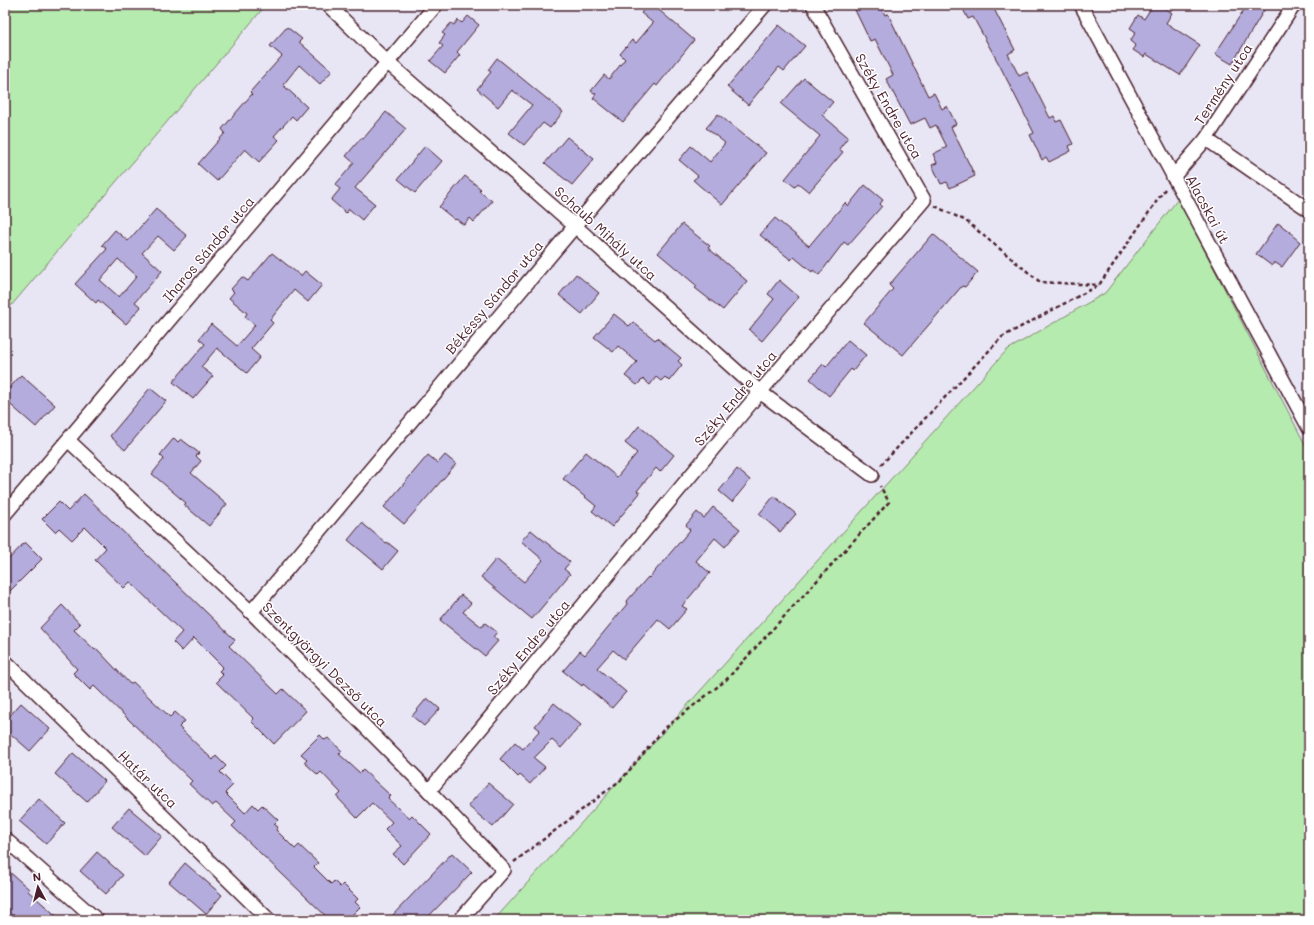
<svg xmlns="http://www.w3.org/2000/svg" width="1314" height="925" font-family="Mali,sans-serif">
<style>
.green{fill:#b5ebae;stroke:#80856c}
.building{fill:#b3acdd;stroke:#4a1f2b;fill-rule:evenodd}
.lines{fill:none;stroke-linecap:round;stroke-linejoin:round}
.minor-casing{stroke:#4a1f2b;stroke-width:16}
.path{stroke:#4a1f2b;stroke-width:2.5;stroke-dasharray:4 3;stroke-linecap:butt}
.minor{stroke:#fff;stroke-width:13}
.labels{text-anchor:middle;dominant-baseline:central;stroke-width:3;stroke-linejoin:round;paint-order:stroke}
.street-label{font-size:14px;fill:#4a1f2b;stroke:#fff}
</style>
<rect width="100%" height="100%" fill="#e8e6f5"/>
<filter id="ink" filterUnits="userSpaceOnUse"><feTurbulence type="fractalNoise" baseFrequency=".025" numOctaves="2"/><feDisplacementMap in="SourceGraphic" scale="8" xChannelSelector="R" yChannelSelector="G"/><feConvolveMatrix kernelMatrix="1 2 1 2 8 2 1 2 1" color-interpolation-filters="sRGB"/></filter>
<g filter="url(#ink)">
<g class="green">
<polygon points="5,5 266,5 5,313"/>
<polygon points="1178,199 1309,452 1309,920 494,920 1007,350 1105,293"/>
</g>
<g class="building">
<polygon points="648,5 653,5 694,40 657,86 655,84 623,122 593,98 596,94 591,91 604,75 609,79 625,59 620,54 632,40 636,43 653,23 641,13"/>
<polygon points="865,5 880,5 885,15 888,14 928,96 934,93 942,109 947,106 956,124 951,127 975,176 950,188 947,182 941,184 932,165 937,163 933,154 947,147 936,125 930,128 925,118 910,125 886,79 893,75 875,39 870,41 855,10"/>
<polygon points="961,5 997,5 993,7 1015,50 1008,54 1019,76 1027,72 1050,118 1054,116 1056,122 1061,120 1073,144 1069,146 1071,151 1049,162 1046,157 1042,160 1030,135 1034,133 1000,66 973,17 968,19"/>
<polygon points="1153,5 1160,5 1172,13 1166,23 1200,45 1180,75 1146,54 1144,57 1133,50 1136,46 1130,41 1136,32 1130,28 1138,15 1144,19"/>
<polygon points="1247,5 1267,5 1232,64 1215,54"/>
<polygon points="468,16 479,25 457,52 460,55 445,73 430,61 443,46 439,43 445,35 442,33 451,23 454,25 458,20 462,23"/>
<polygon points="779,25 805,46 784,71 779,67 748,105 727,87"/>
<polygon points="287,27 302,39 299,42 332,71 320,84 299,65 283,85 307,107 296,120 292,116 274,136 279,140 259,162 245,149 217,181 198,164 225,133 222,129 252,94 250,92 282,56 270,46"/>
<polygon points="497,58 563,112 550,128 543,123 524,145 509,133 532,105 512,90 498,107 477,89 491,72 488,70"/>
<polygon points="804,78 833,102 822,115 848,137 839,149 843,152 809,192 798,183 795,187 785,179 820,136 781,104"/>
<polygon points="386,112 406,129 355,188 375,204 362,220 349,209 346,213 331,200 340,189 335,185 354,163 346,156 361,138 363,139"/>
<polygon points="718,114 766,153 722,205 693,180 698,176 679,160 691,146 710,162 725,143 706,128"/>
<polygon points="567,137 594,159 572,185 545,163"/>
<polygon points="425,146 442,161 415,193 398,179"/>
<polygon points="465,176 481,189 479,191 492,201 474,222 470,218 464,225 456,219 455,220 439,207"/>
<polygon points="865,185 883,200 880,204 882,206 848,245 844,242 819,275 813,270 812,272 794,257 791,260 760,235 775,218 809,246 845,203 848,206"/>
<path d="M156 209 187 236 174 250 158 236 142 253 162 271 135 302 141 307 126 324 98 300 96 303 75 284 107 249 102 245 115 230 128 241ZM118 259 137 276 119 297 100 280Z"/>
<polygon points="1278,223 1294,235 1293,236 1300,242 1282,267 1274,262 1272,266 1256,254"/>
<polygon points="682,224 710,246 708,248 747,281 723,310 695,288 697,286 658,253"/>
<polygon points="933,234 978,272 965,287 962,286 903,355 864,323 893,289 889,285"/>
<polygon points="272,253 301,276 305,271 322,285 308,302 294,290 270,320 273,323 251,349 260,357 247,373 217,348 201,367 213,376 193,399 173,382 205,344 199,339 211,324 237,346 255,325 245,317 247,313 229,298 234,292 231,289 242,277 248,281"/>
<polygon points="576,274 599,293 582,314 559,295"/>
<polygon points="779,280 799,297 762,341 749,330 774,299 768,294"/>
<polygon points="614,314 629,326 633,322 655,340 657,338 681,358 678,361 682,365 669,381 665,377 661,381 656,377 650,385 643,379 637,385 625,376 637,362 618,346 613,352 594,337"/>
<polygon points="848,340 866,355 853,371 851,369 829,396 810,379 823,364 826,367"/>
<polygon points="21,375 55,405 36,427 5,400 5,393"/>
<polygon points="150,388 166,401 125,450 110,436"/>
<polygon points="639,426 674,455 660,472 656,468 637,491 640,493 612,527 592,511 596,506 563,479 586,452 617,477 637,453 625,443"/>
<polygon points="174,438 178,442 181,439 199,453 196,456 201,461 191,473 227,504 209,526 184,505 186,503 152,474 164,459 160,455"/>
<polygon points="428,455 438,463 445,455 456,464 404,524 384,507"/>
<polygon points="737,469 750,480 732,502 719,491"/>
<polygon points="84,494 235,640 229,646 278,694 283,689 306,711 274,744 251,721 254,719 216,682 223,675 219,671 223,667 194,638 182,651 173,642 182,632 130,582 124,588 95,560 106,548 85,527 72,540 59,528 55,532 42,519 59,502 68,511"/>
<polygon points="774,496 796,514 780,532 759,514"/>
<polygon points="713,507 740,529 725,547 715,538 696,561 710,573 682,606 687,609 670,629 658,619 624,659 613,650 597,668 626,692 612,708 583,684 582,686 563,671 580,651 585,655 627,604 626,602 648,577 649,578 690,530 686,525 697,512 704,518"/>
<polygon points="362,523 386,543 387,542 398,551 383,569 348,540"/>
<polygon points="531,530 570,562 564,569 570,574 532,619 481,577 496,559 524,582 543,560 521,541"/>
<polygon points="25,542 42,559 5,596 5,563"/>
<polygon points="461,595 471,603 463,612 482,627 485,623 497,632 493,637 498,641 485,656 440,620"/>
<polygon points="62,605 80,624 74,630 95,650 97,649 130,684 133,682 170,717 175,712 185,721 179,727 213,760 216,756 226,766 220,772 233,785 225,793 245,813 253,804 258,809 262,805 278,820 274,824 278,827 276,830 295,849 299,845 318,863 314,867 331,884 334,881 340,887 343,884 358,899 355,902 360,907 347,920 330,920 232,826 236,822 216,803 212,806 189,784 192,781 94,686 90,690 73,673 77,669 40,628"/>
<polygon points="427,698 440,709 424,726 412,716"/>
<polygon points="21,703 50,729 30,751 5,729 5,721"/>
<polygon points="554,703 581,725 561,748 552,740 534,758 545,767 530,784 520,775 518,777 500,759 515,742 523,749 540,730 535,726"/>
<polygon points="320,735 325,740 328,738 342,751 339,754 360,773 363,770 391,796 388,799 409,818 412,815 431,834 403,864 393,854 402,846 385,829 392,822 372,803 357,818 337,797 341,793 321,772 318,775 304,762 307,759 301,754"/>
<polygon points="73,753 105,781 87,802 55,774"/>
<polygon points="488,783 513,804 493,827 468,806"/>
<polygon points="39,799 65,823 46,844 19,821"/>
<polygon points="129,808 162,836 145,856 112,827"/>
<polygon points="97,852 123,875 106,894 80,871"/>
<polygon points="452,853 472,872 425,920 388,920"/>
<polygon points="185,863 222,895 206,914 169,882"/>
<polygon points="5,868 29,889 28,891 61,920 12,920 5,914"/>
</g>
<g class="lines">
<defs>
<g id="minor">
<polyline points="328,5 387,62 575,226 760,392 872,475"/>
<polyline points="1081,5 1309,428"/>
<polyline points="1206,139 1309,210"/>
<polyline points="1173,177 1206,139 1294,5"/>
<polyline points="68,440 251,612 429,791 504,870 460,920"/>
<polyline points="5,514 436,5"/>
<polyline points="251,612 575,226 765,5"/>
<polyline points="5,661 269,920"/>
<polyline points="429,791 760,392 924,200 813,5"/>
<polyline points="5,839 97,920"/>
</g>
</defs>
<use href="#minor" class="minor-casing"/>
<g class="path">
<polyline points="935,206 966,221 1040,282 1099,285"/>
<polyline points="881,465 1002,337 1099,285 1165,189"/>
<polyline points="514,862 622,779 664,729 726,680 889,502 880,486"/>
</g>
<use href="#minor" class="minor"/>
</g>
</g>
<g class="labels">
<g class="street-label">
<text transform="translate(1223 84) rotate(-57)">Termény utca</text>
<text transform="translate(889 106) rotate(60)">Széky Endre utca</text>
<text transform="translate(1208 209) rotate(62)">Alacskai út</text>
<text transform="translate(606 233) rotate(42)">Schaub Mihály utca</text>
<text transform="translate(208 249) rotate(-50)">Iharos Sándor utca</text>
<text transform="translate(494 297) rotate(-50)">Békéssy Sándor utca</text>
<text transform="translate(735 398) rotate(-50)">Széky Endre utca</text>
<text transform="translate(528 647) rotate(-50)">Széky Endre utca</text>
<text transform="translate(325 664) rotate(45)">Szentgyörgyi Dezső utca</text>
<text transform="translate(148 779) rotate(44)">Határ utca</text>
</g>
</g>
<rect width="1314" height="925" fill="none" stroke="#fff" stroke-width="20"/>
<rect x="10" y="10" width="1294" height="905" fill="none" stroke="#4a1f2b" stroke-width="1.5" filter="url(#ink)"/>
<g transform="translate(38 887) rotate(353)" stroke="#ffffff" stroke-width="3" paint-order="stroke">
<path d="M0-3L7 15L0 10L-7 15Z" fill="#4a1f2b"/>
<text y="-6" font-size="11" font-weight="bold" text-anchor="middle" fill="#4a1f2b">N</text>
</g>
</svg>
